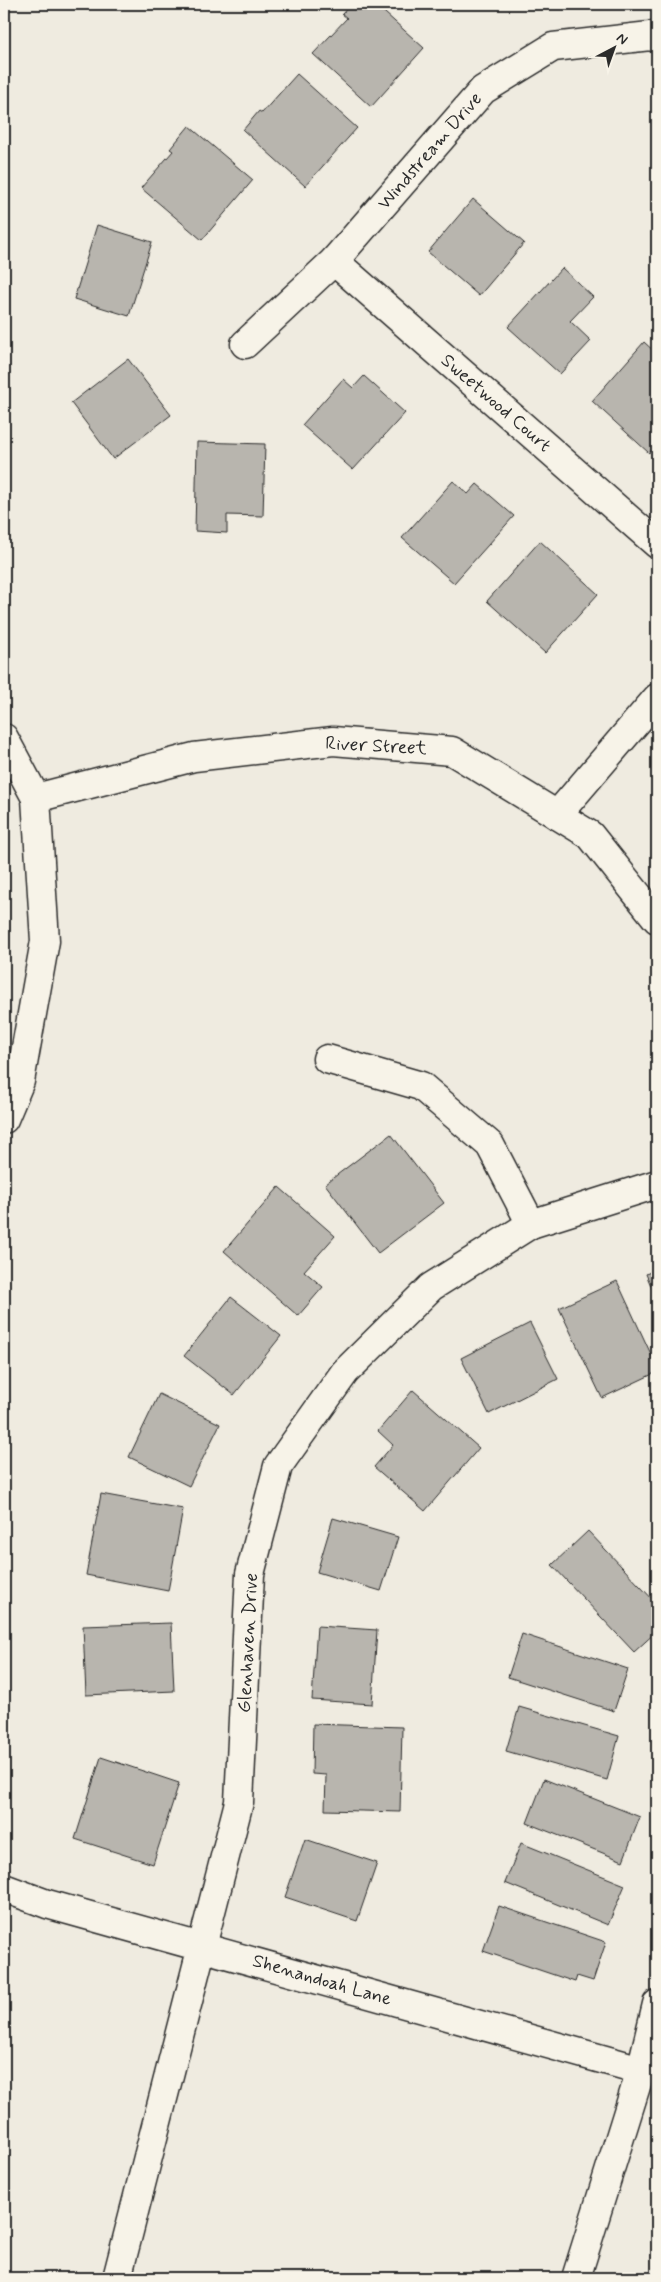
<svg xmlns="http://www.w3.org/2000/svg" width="661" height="2282" font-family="Mynerve,sans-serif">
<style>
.building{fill:#b8b5ae;stroke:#2b2b2b}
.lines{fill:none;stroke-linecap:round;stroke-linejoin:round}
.minor-casing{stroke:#2b2b2b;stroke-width:31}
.minor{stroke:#f7f3e8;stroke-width:28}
.labels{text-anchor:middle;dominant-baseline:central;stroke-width:4.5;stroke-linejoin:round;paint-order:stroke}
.street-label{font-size:19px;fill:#2b2b2b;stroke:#f7f3e8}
</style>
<rect width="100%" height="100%" fill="#efebe0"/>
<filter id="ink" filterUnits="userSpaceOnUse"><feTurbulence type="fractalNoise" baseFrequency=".02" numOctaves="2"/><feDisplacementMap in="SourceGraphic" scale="10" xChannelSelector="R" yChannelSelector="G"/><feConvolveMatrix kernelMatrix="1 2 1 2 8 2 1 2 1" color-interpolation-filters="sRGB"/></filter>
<g filter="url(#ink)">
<g class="building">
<polygon points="351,4 375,4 424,48 371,107 313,54 347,18 342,14"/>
<polygon points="297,74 357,128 305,186 243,130 259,111 262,113"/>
<polygon points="189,126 253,180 202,240 141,188 173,151 170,149"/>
<polygon points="473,199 524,243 479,296 428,252"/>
<polygon points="97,225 152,242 129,316 74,299"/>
<polygon points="562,268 593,297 570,321 591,341 560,374 508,327"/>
<polygon points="644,342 657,354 657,444 649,453 592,401"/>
<polygon points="128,359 171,415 113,459 71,403"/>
<polygon points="364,376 405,413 353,470 302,425 343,379 353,388"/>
<polygon points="197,442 265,444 263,516 227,515 227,533 195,531"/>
<polygon points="453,481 468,494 477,484 514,516 454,583 402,538"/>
<polygon points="540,541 598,594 545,653 487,601"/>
<polygon points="391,1134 444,1203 378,1253 325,1184"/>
<polygon points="279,1187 335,1236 304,1271 323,1287 298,1316 224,1251"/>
<polygon points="657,1269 657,1300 646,1274"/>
<polygon points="617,1281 657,1367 657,1372 602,1398 559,1308"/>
<polygon points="231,1297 281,1336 234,1395 184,1356"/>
<polygon points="530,1323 558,1379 489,1414 461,1358"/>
<polygon points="413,1390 479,1448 425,1511 374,1467 393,1445 378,1431"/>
<polygon points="159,1394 220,1424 189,1486 129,1457"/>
<polygon points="101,1494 183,1509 168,1591 86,1575"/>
<polygon points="333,1518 398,1537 381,1591 317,1572"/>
<polygon points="588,1531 657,1604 657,1631 634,1652 552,1565"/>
<polygon points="171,1623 174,1691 86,1695 83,1626"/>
<polygon points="317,1626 377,1630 372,1704 312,1700"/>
<polygon points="522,1634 628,1669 614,1711 508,1677"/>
<polygon points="519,1707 619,1736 607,1780 506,1751"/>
<polygon points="313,1724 402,1727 400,1812 325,1810 326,1775 312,1774"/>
<polygon points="101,1757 179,1783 153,1864 75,1839"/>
<polygon points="544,1779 640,1817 623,1861 527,1823"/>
<polygon points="305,1839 377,1863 357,1921 285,1897"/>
<polygon points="521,1843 625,1885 608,1925 505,1883"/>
<polygon points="499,1906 606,1942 593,1981 577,1976 575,1982 483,1951"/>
</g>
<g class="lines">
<defs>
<g id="minor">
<polyline points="334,261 657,544"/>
<polyline points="245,344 334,261 483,90 553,47 650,36 657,38"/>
<polyline points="4,738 36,798 45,941 20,1081 4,1119"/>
<polyline points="36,798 194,757 333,741 452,751 590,835 657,919"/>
<polyline points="557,815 657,698"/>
<polyline points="327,1059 421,1086 490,1145 531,1224"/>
<polyline points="4,1888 47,1904 641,2070"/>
<polyline points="117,2278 239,1802 250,1574 278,1466 345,1372 431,1287 531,1224 657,1184"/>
<polyline points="576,2278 641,2070 657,2004"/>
</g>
</defs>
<use href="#minor" class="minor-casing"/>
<use href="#minor" class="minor"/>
</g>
</g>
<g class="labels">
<g class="street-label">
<text transform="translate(430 151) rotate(-49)">Windstream Drive</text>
<text transform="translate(496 403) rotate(41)">Sweetwood Court</text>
<text transform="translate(376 746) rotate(3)">River Street</text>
<text transform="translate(248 1643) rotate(-87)">Glenhaven Drive</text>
<text transform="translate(322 1980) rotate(16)">Shenandoah Lane</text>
</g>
</g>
<rect width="661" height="2282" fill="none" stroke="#f7f3e8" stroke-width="20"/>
<rect x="10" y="10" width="641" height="2262" fill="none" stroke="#2b2b2b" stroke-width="2" filter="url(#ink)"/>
<g transform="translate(614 48) rotate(41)" stroke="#f7f3e8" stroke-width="4" paint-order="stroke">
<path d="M0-4L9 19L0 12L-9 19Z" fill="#2b2b2b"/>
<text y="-8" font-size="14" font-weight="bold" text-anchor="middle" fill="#2b2b2b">N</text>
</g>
</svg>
